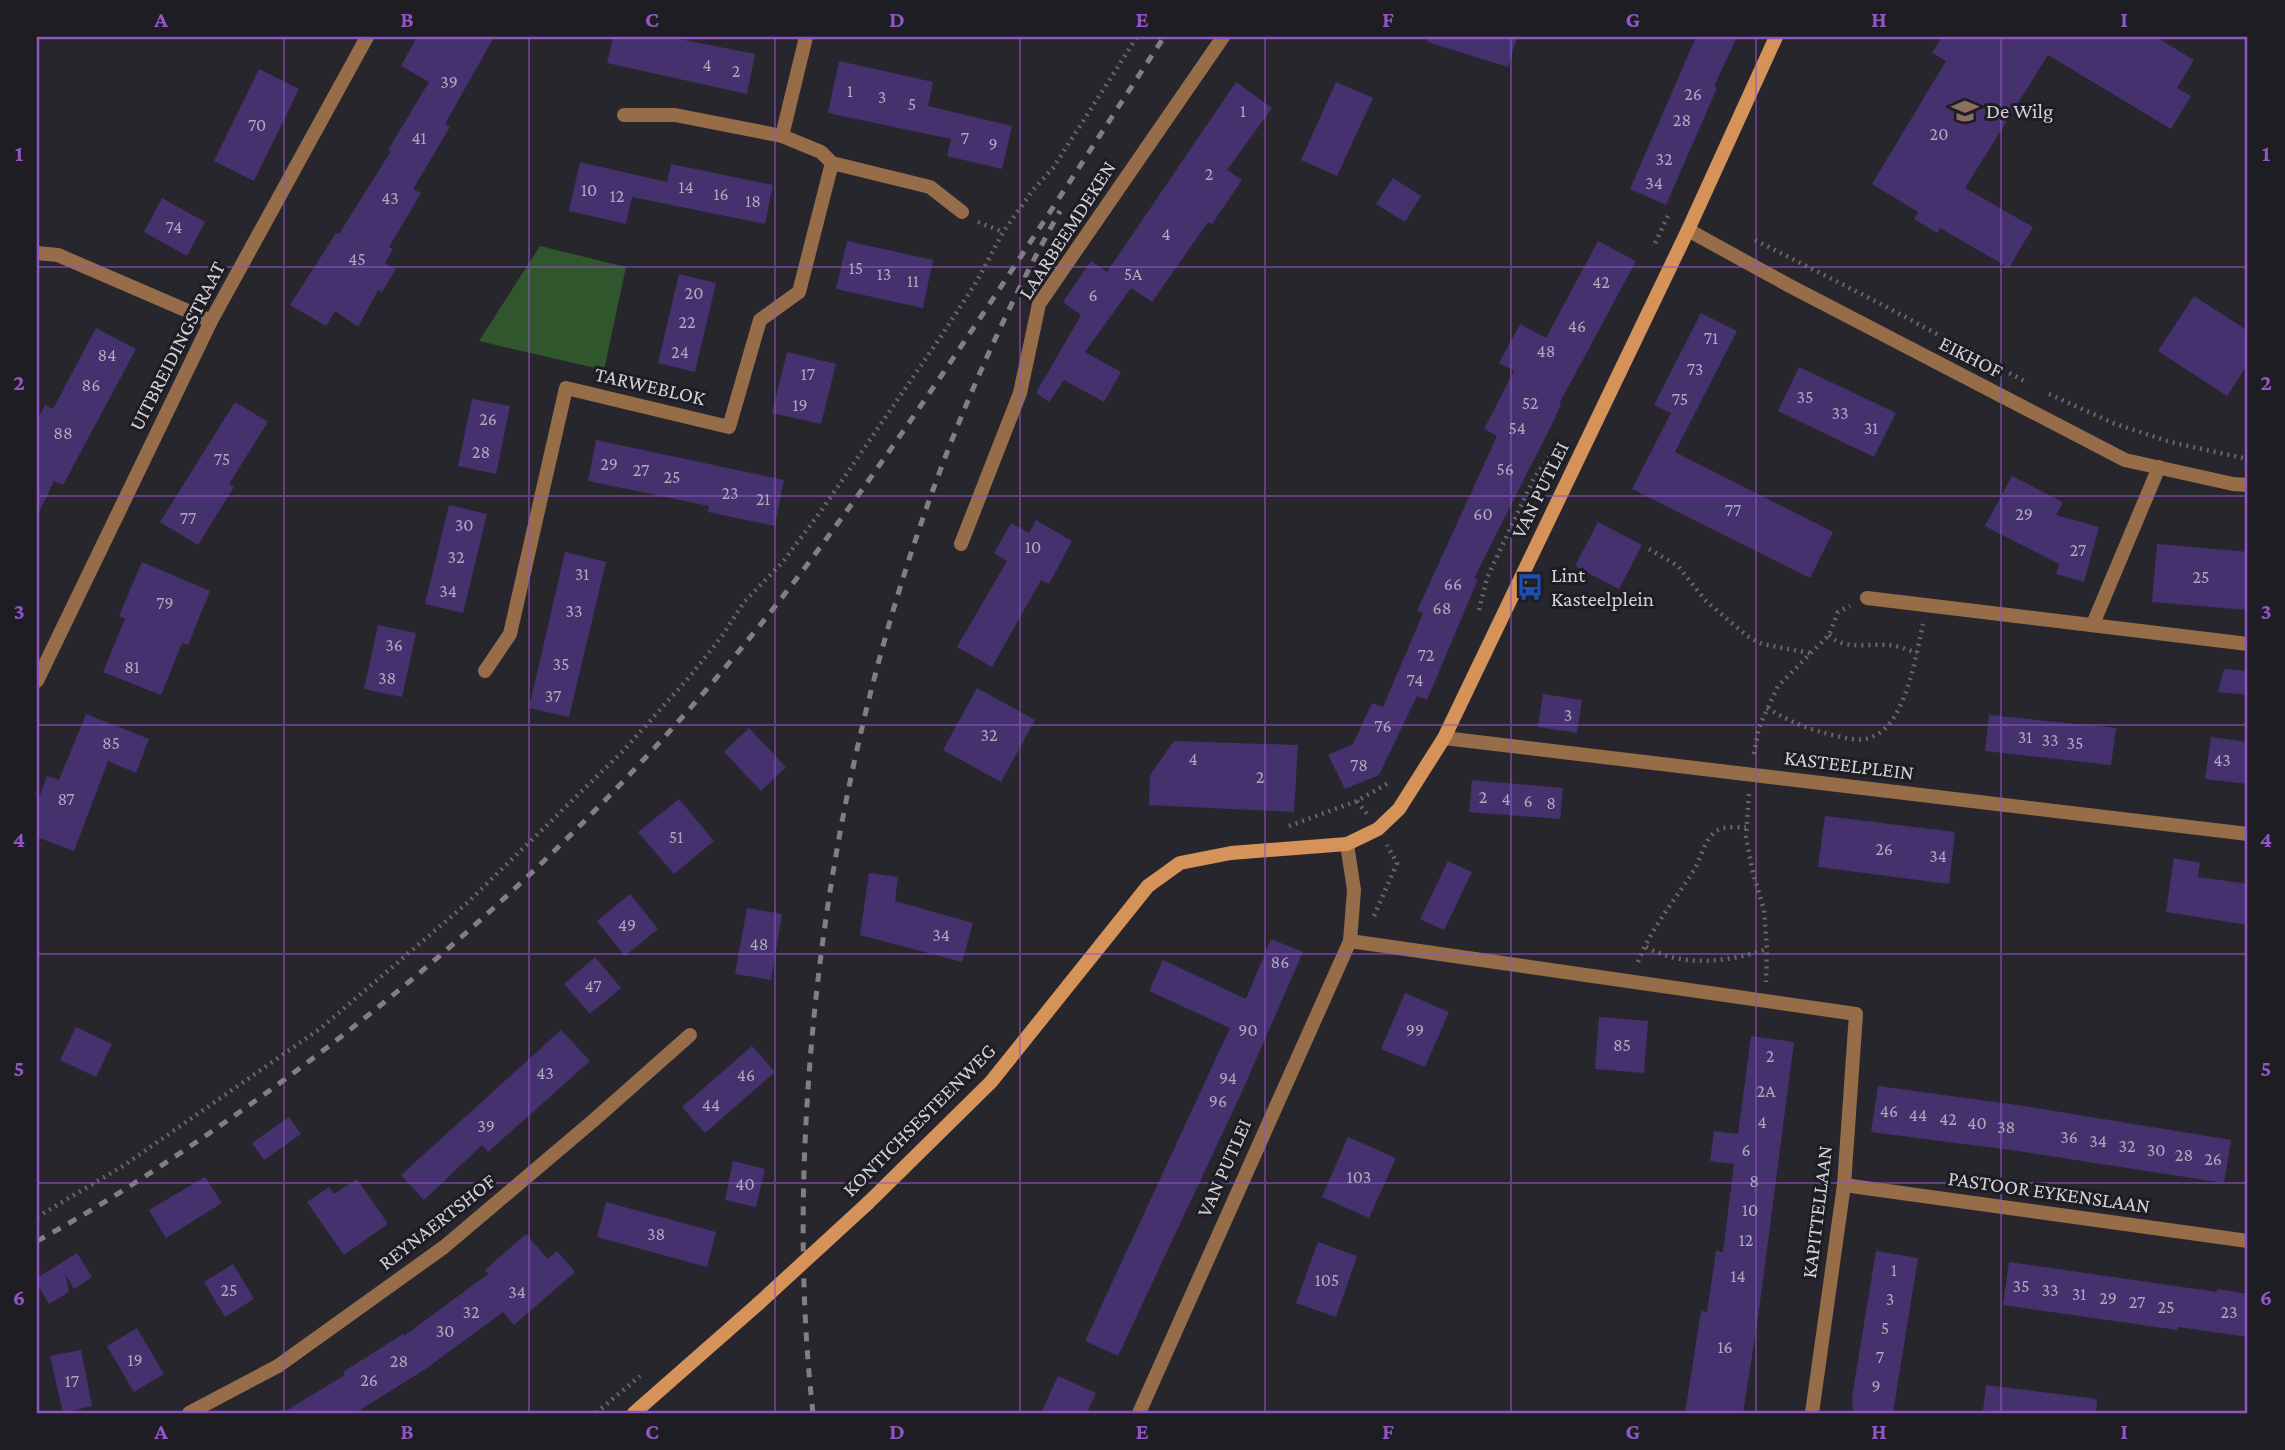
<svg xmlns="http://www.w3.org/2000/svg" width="2285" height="1450" font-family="'Crimson Pro',serif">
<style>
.green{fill:#2f562c}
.building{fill:#44316e}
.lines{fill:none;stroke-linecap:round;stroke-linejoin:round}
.path{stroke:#68666c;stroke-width:4.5;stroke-dasharray:2 5;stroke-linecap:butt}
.street{stroke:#966c49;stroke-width:14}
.secondary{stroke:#d59259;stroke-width:14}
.rail{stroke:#817f85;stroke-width:5;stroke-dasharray:9 9;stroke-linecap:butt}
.path-bridge{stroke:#68666c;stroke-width:4.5;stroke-dasharray:2 5;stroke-linecap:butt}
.secondary-bridge{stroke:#d59259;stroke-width:14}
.grid{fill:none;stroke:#9155c5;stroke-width:2;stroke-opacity:0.55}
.labels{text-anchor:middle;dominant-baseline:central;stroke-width:6;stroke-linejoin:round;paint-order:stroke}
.number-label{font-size:18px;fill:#aea9bc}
.poi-label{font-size:21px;fill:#d2d1d6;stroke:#1e1d24;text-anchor:start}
.street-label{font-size:21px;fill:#d2d1d6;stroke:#1e1d24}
.neatline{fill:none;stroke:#9155c5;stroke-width:2.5}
.grid-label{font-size:23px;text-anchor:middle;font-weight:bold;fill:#9155c5}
</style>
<rect width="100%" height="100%" fill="#28262d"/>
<polygon class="green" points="540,246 626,267 604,370 479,341"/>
<g class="building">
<polygon points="417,37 494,37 445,124 450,127 413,189 421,193 389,247 393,249 385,263 396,269 382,292 378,290 358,327 335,311 326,326 290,305 336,233 339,234 391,151 388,150 429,82 401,66"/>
<polygon points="613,37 669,37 755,54 747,94 607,63"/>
<polygon points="1428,37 1517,37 1508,67 1427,42"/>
<polygon points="1696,37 1737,37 1714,86 1717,88 1666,205 1630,189"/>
<polygon points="1942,37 2156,37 2194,60 2177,88 2191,96 2171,129 2048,55 1965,188 2033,227 2009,268 1940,228 1937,233 1914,219 1918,212 1872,184 1946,61 1932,53"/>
<polygon points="839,61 933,82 928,106 1012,126 1002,169 947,156 951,139 828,113"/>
<polygon points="259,69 299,89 254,181 214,161"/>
<polygon points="1236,82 1272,108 1227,170 1242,180 1212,224 1208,222 1152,302 1131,288 1085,352 1121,372 1104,402 1064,380 1049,402 1036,393 1081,315 1063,302 1091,261 1107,272"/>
<polygon points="1336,82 1373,98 1337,176 1301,160"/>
<polygon points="580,162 667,182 671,164 773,185 765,224 632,197 626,224 569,211"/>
<polygon points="1393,178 1421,196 1405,222 1376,204"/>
<polygon points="162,198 205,222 187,256 144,232"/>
<polygon points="847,241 933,260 923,308 836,289"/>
<polygon points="1598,241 1636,261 1559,404 1561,405 1551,426 1474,578 1478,579 1427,700 1417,696 1379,775 1345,789 1328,755 1353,744 1372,703 1383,707 1423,613 1417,611 1497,436 1484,429 1514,371 1499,363 1520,324 1546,338"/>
<polygon points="679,274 716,283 695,372 658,363"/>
<polygon points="2194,296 2248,331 2248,364 2227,396 2158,351"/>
<polygon points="1701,313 1737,331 1675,452 1833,532 1810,578 1632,489 1671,413 1654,405"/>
<polygon points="96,328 136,349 63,485 54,481 37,516 37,421 45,405 53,409"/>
<polygon points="787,352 836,364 821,424 772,413"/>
<polygon points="1799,367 1896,413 1874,457 1778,411"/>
<polygon points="472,399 510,406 496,474 458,466"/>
<polygon points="235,402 268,422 229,484 234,487 198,545 160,522"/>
<polygon points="596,440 784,480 775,526 708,512 709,506 588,481"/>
<polygon points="2012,476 2063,502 2056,515 2099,527 2084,582 2056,574 2059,564 1985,526"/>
<polygon points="449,505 487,514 463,613 425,604"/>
<polygon points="1036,520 1072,541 1049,584 1041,580 992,667 957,647 1007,561 994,553 1011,523 1029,533"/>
<polygon points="1598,522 1642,545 1619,589 1575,566"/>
<polygon points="2157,544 2248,552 2248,610 2152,602"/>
<polygon points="565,552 606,562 569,717 529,708"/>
<polygon points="142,562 210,591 188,645 182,643 161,695 103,672 125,619 119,616"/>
<polygon points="378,625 416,633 402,697 364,689"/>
<polygon points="2224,669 2248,671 2248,695 2218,692"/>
<polygon points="977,688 1035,720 1001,782 943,750"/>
<polygon points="1543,694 1582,700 1577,733 1538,727"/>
<polygon points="86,714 149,739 136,773 108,761 74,851 37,837 37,804 47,776 59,780"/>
<polygon points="1989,715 2116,728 2111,765 1985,751"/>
<polygon points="749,728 786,767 761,791 724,752"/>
<polygon points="2211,737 2248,742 2248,784 2205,779"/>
<polygon points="1174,741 1298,745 1294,812 1149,805 1150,775"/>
<polygon points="1472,780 1563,788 1560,819 1469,812"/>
<polygon points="679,799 714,841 674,874 638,832"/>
<polygon points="1825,816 1955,832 1949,884 1818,867"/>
<polygon points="2174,858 2200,863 2198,877 2248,884 2248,925 2166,912"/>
<polygon points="1448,861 1472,872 1444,930 1420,919"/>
<polygon points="869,873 898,877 895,901 973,923 962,962 860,935"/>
<polygon points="630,894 658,929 625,956 597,921"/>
<polygon points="747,908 782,914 771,980 735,974"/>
<polygon points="1271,939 1303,952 1240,1096 1118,1356 1085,1341 1230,1028 1149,991 1163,960 1246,999"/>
<polygon points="595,957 621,988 590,1014 564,984"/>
<polygon points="1405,993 1449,1012 1425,1067 1381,1049"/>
<polygon points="1599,1017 1648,1021 1644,1073 1595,1069"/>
<polygon points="76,1027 112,1044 96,1077 60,1060"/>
<polygon points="561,1030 590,1061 488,1152 482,1145 424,1200 401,1175"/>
<polygon points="1751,1036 1794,1042 1758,1318 1743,1413 1685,1413 1701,1311 1707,1312 1716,1251 1723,1252 1734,1164 1710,1161 1714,1131 1738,1134"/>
<polygon points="752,1046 775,1072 705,1133 682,1107"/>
<polygon points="1878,1086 2024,1106 2231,1140 2224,1183 2018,1151 1871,1132"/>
<polygon points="289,1117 301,1134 264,1160 252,1143"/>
<polygon points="1348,1137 1396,1158 1369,1218 1322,1197"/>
<polygon points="733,1161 765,1169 756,1207 725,1200"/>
<polygon points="205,1177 222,1203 166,1238 149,1210"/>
<polygon points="357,1179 388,1224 344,1255 307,1202 329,1187 334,1194"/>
<polygon points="606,1202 716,1232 707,1267 597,1237"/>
<polygon points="526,1234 548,1259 557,1251 575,1272 514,1325 503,1312 424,1370 355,1413 282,1413 345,1375 343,1372 403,1334 404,1336 488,1274 485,1270"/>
<polygon points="1318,1242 1357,1256 1336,1317 1296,1303"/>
<polygon points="1876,1251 1918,1258 1893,1413 1853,1413 1852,1397"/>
<polygon points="77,1253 92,1277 74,1289 65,1273 69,1292 49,1304 37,1284 37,1278"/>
<polygon points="2009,1262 2217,1292 2217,1289 2248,1294 2248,1337 2178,1327 2177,1330 2003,1305"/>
<polygon points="233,1264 254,1299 225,1317 204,1282"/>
<polygon points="137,1328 164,1374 134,1392 107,1346"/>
<polygon points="81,1350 92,1406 63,1413 50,1356"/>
<polygon points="1058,1376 1096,1393 1087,1413 1041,1413"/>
<polygon points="1986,1385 2097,1399 2096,1413 2005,1413 1983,1410"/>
</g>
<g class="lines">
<g class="path">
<polyline points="978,222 1003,232"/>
<polyline points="1755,240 1883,305 2026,382"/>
<polyline points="1655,243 1668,216"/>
<polyline points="2049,394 2113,423 2170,442 2248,459"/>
<polyline points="1649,549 1678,566 1706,601 1747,636 1762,644 1810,653"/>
<polyline points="1479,610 1487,578 1534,478 1558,446"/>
<path d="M1829 635C1844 651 1869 643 1890 645 1899 646 1908 650 1917 653"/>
<path d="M1767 708C1790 722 1810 730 1837 736 1849 739 1862 742 1874 736 1906 722 1916 655 1923 624"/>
<polyline points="1754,754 1759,727 1778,686 1829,635 1838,612 1850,606"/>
<polyline points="1749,794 1746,837 1753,873 1764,910 1767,949 1766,982"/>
<polyline points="1357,801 1367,814"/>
<polyline points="1289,826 1357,801 1390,782"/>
<polyline points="1374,916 1397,863 1387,845"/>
<path d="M1646 947C1684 968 1728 962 1767 949"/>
<path d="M1638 962C1651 928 1675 900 1694 870 1701 858 1704 841 1715 832 1724 825 1736 828 1746 827"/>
<polyline points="37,1217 123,1166 321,1028 466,904 623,751 692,674 722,636 744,602 782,563 821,511 942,335 977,281 1003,232 1033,190 1053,168 1137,37"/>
<polyline points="596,1413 640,1376"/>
</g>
<g class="street">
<polyline points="624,115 675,115 782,136 821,152 832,163 930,187 962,212"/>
<polyline points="782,136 806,37"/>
<polyline points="1688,230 1788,285 2125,460 2233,484 2248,485"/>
<polyline points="37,253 58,255 211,321"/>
<polyline points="961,544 1020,393 1039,304 1223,37"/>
<polyline points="1867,598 2248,644"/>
<polyline points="2093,624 2159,467"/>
<polyline points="485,671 510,634 566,388 729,427 760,320 799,292 832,163"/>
<polyline points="37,681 211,321 367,37"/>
<polyline points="1444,738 2248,834"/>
<polyline points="1350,941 1856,1014 1844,1185 1812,1413"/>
<polyline points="1844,1185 2248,1241"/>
<polyline points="189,1413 278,1366 444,1247 594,1120 690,1035"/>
<polyline points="1139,1413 1350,941 1354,890 1347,844"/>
</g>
<g class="secondary">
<polyline points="868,1203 991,1082 1148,886 1180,863 1231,853 1347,844 1378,829 1399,809 1444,738 1688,230 1776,37"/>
<polyline points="634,1413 758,1304"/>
</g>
<g class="rail">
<path d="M37 1241C100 1207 162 1166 221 1125 453 964 660 766 827 538 946 376 1054 205 1164 37"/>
<path d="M813 1413C799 1289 801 1162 812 1038 838 749 919 465 1060 211"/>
</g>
<polyline class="path-bridge" points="855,1185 868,1173"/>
<polyline class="secondary-bridge" points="758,1304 868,1203"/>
</g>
<path class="grid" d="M284 37V1413M529 37V1413M775 37V1413M1020 37V1413M1265 37V1413M1511 37V1413M1756 37V1413M2001 37V1413M37 267H2248M37 496H2248M37 725H2248M37 954H2248M37 1183H2248"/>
<defs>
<symbol id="school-bare" viewBox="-9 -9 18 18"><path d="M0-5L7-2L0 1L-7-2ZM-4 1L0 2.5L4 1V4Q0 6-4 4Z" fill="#8d6e63" stroke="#1e1d24" stroke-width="2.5" paint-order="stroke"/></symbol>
<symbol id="bus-bare" viewBox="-9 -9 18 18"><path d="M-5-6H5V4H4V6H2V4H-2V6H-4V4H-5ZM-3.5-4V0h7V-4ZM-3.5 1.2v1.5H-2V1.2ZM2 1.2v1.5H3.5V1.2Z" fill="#1a4fb4" stroke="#1e1d24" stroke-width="2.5" paint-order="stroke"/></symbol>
</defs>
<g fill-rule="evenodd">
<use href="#school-bare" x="1946" y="92" width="38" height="38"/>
<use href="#bus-bare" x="1511" y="568" width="38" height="38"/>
</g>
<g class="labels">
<g class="number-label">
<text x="707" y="65">4</text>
<text x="736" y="71">2</text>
<text x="449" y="82">39</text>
<text x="850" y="91">1</text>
<text x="1693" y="94">26</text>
<text x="882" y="97">3</text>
<text x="912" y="104">5</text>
<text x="1243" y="111">1</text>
<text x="1682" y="120">28</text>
<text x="257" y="125">70</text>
<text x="1939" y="134">20</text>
<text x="419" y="138">41</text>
<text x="965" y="138">7</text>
<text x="993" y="144">9</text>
<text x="1664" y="159">32</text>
<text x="1209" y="174">2</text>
<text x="1654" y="183">34</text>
<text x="686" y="187">14</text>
<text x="589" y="190">10</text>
<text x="721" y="194">16</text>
<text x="617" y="196">12</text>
<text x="390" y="198">43</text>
<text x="753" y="201">18</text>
<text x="174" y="227">74</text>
<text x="1166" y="234">4</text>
<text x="357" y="259">45</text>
<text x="856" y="268">15</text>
<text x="884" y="274">13</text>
<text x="1133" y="274">5A</text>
<text x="913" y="281">11</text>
<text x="1601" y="282">42</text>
<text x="694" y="293">20</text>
<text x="1093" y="295">6</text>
<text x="687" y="322">22</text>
<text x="1577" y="326">46</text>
<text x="1711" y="338">71</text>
<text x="1546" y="351">48</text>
<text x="680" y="352">24</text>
<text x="107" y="355">84</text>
<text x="1695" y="369">73</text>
<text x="808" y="374">17</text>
<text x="91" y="385">86</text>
<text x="1805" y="397">35</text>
<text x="1680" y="399">75</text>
<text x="1530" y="403">52</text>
<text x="800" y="405">19</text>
<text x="1840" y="413">33</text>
<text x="488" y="419">26</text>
<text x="1517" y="428">54</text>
<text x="1871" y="428">31</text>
<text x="63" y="433">88</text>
<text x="481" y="452">28</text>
<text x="222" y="459">75</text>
<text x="609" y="464">29</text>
<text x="1505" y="469">56</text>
<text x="641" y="470">27</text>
<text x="672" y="477">25</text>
<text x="730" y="493">23</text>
<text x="763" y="499">21</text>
<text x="1733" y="510">77</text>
<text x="1483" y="514">60</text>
<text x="2024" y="514">29</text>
<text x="188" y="518">77</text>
<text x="464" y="525">30</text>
<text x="1033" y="547">10</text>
<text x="2078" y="550">27</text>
<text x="456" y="557">32</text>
<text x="582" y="574">31</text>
<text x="2201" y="577">25</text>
<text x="1453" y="584">66</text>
<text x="448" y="591">34</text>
<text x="165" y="603">79</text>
<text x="1442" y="608">68</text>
<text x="574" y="611">33</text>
<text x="394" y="645">36</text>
<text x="1426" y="655">72</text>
<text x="561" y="664">35</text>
<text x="132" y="667">81</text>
<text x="387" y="678">38</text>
<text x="1415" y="680">74</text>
<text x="553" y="696">37</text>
<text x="1568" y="715">3</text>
<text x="1383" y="726">76</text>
<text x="989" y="735">32</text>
<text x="2025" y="737">31</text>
<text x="2050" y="740">33</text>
<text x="111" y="743">85</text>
<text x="2075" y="743">35</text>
<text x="1193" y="759">4</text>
<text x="2222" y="760">43</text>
<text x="1359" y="765">78</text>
<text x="1260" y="777">2</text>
<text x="1483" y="797">2</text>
<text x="66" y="799">87</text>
<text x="1506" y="799">4</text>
<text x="1528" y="801">6</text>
<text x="1551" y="803">8</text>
<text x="676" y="837">51</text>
<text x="1884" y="849">26</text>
<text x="1938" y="856">34</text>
<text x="627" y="925">49</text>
<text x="941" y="935">34</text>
<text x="759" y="944">48</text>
<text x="1280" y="962">86</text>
<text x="593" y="986">47</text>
<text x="1248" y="1030">90</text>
<text x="1415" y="1030">99</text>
<text x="1622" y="1045">85</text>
<text x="1770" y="1056">2</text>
<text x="545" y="1073">43</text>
<text x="746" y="1075">46</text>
<text x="1228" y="1078">94</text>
<text x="1766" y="1091">2A</text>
<text x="1218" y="1101">96</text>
<text x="711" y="1105">44</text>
<text x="1889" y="1111">46</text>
<text x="1918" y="1115">44</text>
<text x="1948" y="1119">42</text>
<text x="1762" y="1122">4</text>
<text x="1977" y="1123">40</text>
<text x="486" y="1126">39</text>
<text x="2006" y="1127">38</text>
<text x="2069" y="1137">36</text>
<text x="2098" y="1141">34</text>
<text x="2127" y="1146">32</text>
<text x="1746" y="1150">6</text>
<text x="2156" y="1150">30</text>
<text x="2184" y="1155">28</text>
<text x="2213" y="1159">26</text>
<text x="1359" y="1177">103</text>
<text x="1754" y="1181">8</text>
<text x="745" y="1184">40</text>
<text x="1750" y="1210">10</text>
<text x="656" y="1234">38</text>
<text x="1746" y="1240">12</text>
<text x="1894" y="1270">1</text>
<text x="1738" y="1276">14</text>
<text x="1327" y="1280">105</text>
<text x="2021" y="1286">35</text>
<text x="229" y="1290">25</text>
<text x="2050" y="1290">33</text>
<text x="517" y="1292">34</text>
<text x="2079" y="1294">31</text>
<text x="2108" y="1298">29</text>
<text x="1890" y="1299">3</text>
<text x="2137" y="1302">27</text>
<text x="2166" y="1307">25</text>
<text x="471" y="1312">32</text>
<text x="2229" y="1312">23</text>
<text x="1885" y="1328">5</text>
<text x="445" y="1331">30</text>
<text x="1725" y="1347">16</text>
<text x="1880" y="1357">7</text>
<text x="135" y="1360">19</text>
<text x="399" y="1361">28</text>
<text x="369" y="1380">26</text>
<text x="72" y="1381">17</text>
<text x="1876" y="1386">9</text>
</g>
<g class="poi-label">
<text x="1986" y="111">De Wilg</text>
<text x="1551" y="575">Lint<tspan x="1551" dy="24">Kasteelplein</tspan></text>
</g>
<g class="street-label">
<text transform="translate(1067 230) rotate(-57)">LAARBEEMDEKEN</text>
<text transform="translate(177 346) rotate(-63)">UITBREIDINGSTRAAT</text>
<text transform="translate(1971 357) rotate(27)">EIKHOF</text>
<text transform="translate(650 386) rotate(13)">TARWEBLOK</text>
<text transform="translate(1540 490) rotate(-64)">VAN PUTLEI</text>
<text transform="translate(1849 765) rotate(7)">KASTEELPLEIN</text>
<text transform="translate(919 1120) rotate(-45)">KONTICHSESTEENWEG</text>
<text transform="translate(1224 1168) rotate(-66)">VAN PUTLEI</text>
<text transform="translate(2049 1192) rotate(8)">PASTOOR EYKENSLAAN</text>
<text transform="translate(1817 1212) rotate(-83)">KAPITTELLAAN</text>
<text transform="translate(437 1222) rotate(-38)">REYNAERTSHOF</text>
</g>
</g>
<rect width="2285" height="1450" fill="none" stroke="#1e1d24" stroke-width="77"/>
<rect x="38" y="38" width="2208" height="1374" class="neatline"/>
<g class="grid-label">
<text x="161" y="27">A</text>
<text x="407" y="27">B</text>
<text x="652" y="27">C</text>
<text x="897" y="27">D</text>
<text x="1142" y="27">E</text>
<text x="1388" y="27">F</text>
<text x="1633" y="27">G</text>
<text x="1879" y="27">H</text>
<text x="2124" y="27">I</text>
<text x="19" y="161">1</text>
<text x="2266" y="161">1</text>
<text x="19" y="390">2</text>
<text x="2266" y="390">2</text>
<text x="19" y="619">3</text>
<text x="2266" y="619">3</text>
<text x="19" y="847">4</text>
<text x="2266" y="847">4</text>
<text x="19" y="1076">5</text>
<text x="2266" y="1076">5</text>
<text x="19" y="1305">6</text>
<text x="2266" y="1305">6</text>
<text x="161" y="1439">A</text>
<text x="407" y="1439">B</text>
<text x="652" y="1439">C</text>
<text x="897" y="1439">D</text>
<text x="1142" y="1439">E</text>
<text x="1388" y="1439">F</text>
<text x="1633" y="1439">G</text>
<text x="1879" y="1439">H</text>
<text x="2124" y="1439">I</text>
</g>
</svg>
